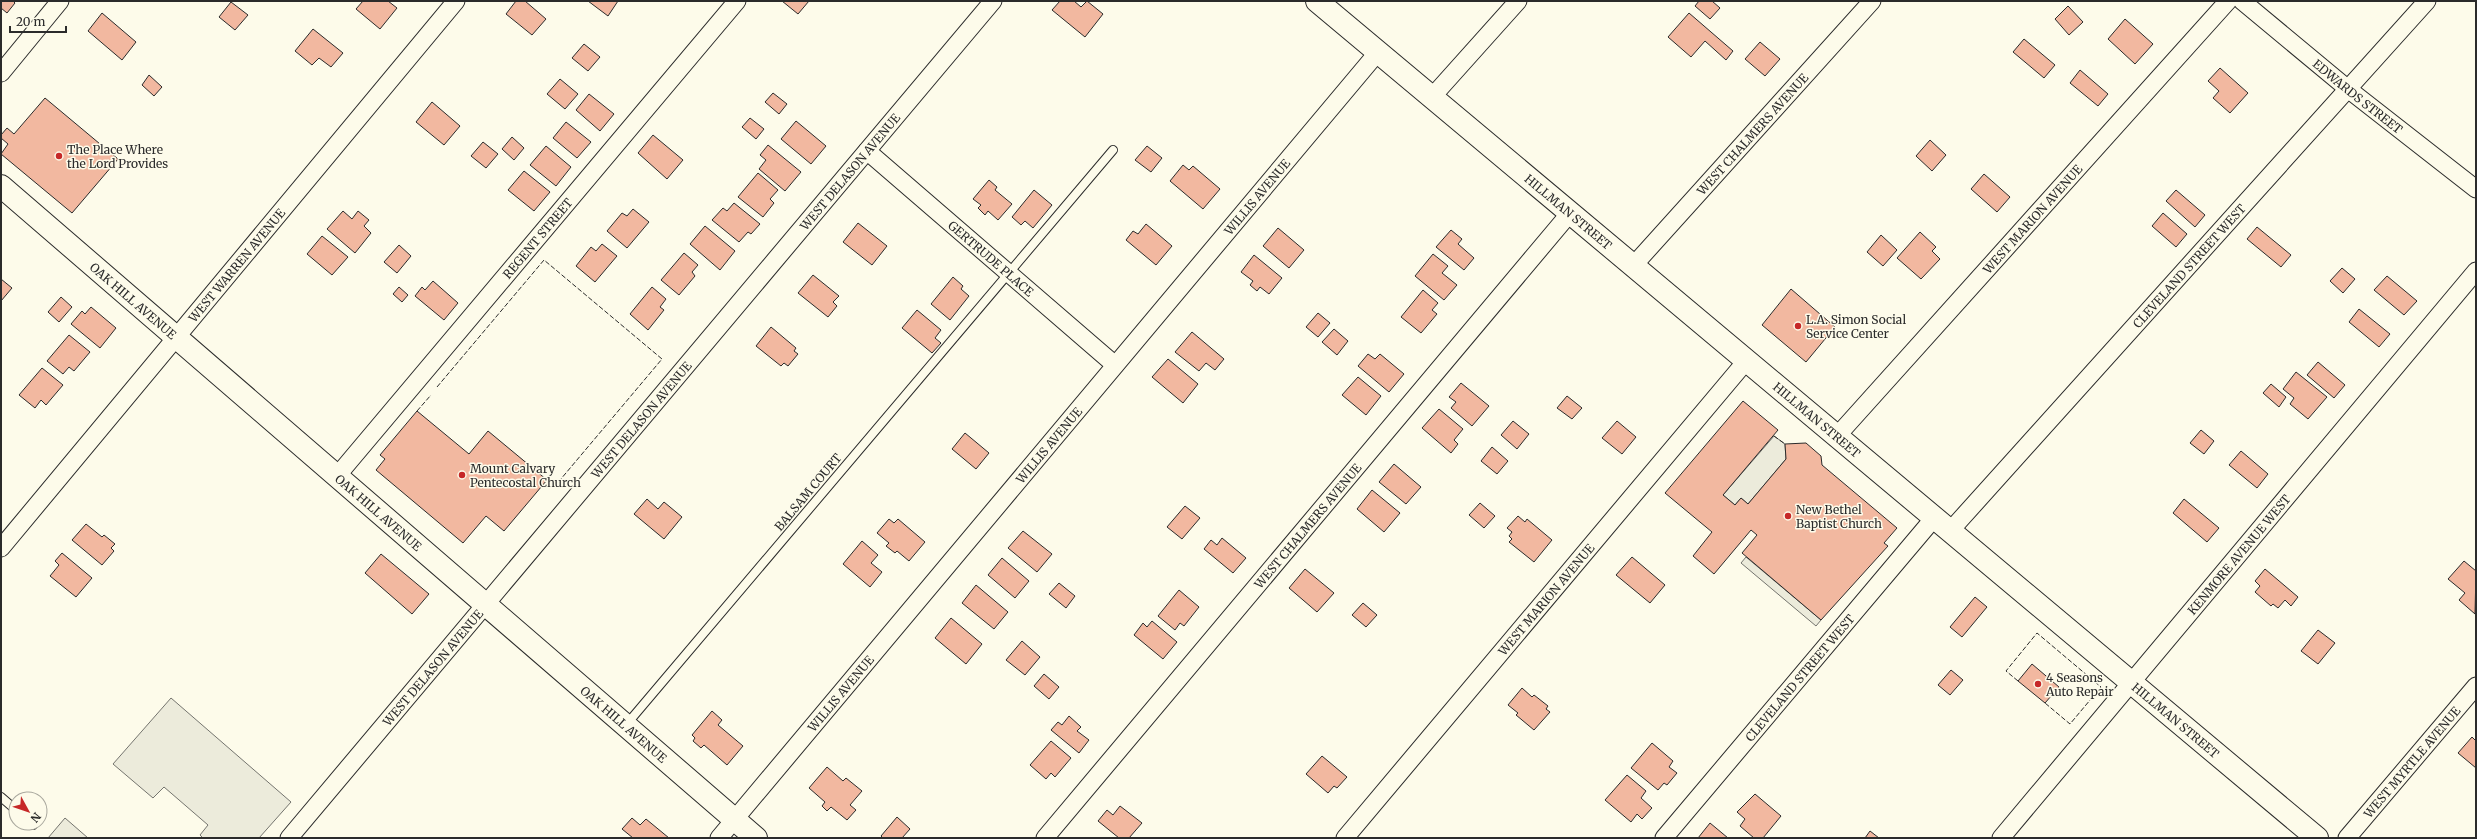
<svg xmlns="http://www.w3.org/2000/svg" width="2477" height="839" font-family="Merriweather,serif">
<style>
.green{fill:#ecebdb;stroke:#74746e}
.building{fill:#f2b8a0;stroke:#2b2b2b}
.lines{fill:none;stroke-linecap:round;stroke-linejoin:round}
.lane-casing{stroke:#2b2b2b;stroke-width:10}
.street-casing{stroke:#2b2b2b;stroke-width:19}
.secondary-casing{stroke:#2b2b2b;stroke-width:24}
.lane{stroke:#fdfbea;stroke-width:8}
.street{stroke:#fdfbea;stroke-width:17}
.secondary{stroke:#fdfbea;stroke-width:22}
.fence{stroke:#2b2b2b;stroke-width:1;stroke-dasharray:5 2;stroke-linecap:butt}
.poi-dot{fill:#c62828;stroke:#fdfbea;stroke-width:1.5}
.labels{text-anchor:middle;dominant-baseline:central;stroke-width:3;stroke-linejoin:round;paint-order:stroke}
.street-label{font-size:12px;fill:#2b2b2b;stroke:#fdfbea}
.poi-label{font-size:12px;fill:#2b2b2b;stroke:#fdfbea;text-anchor:start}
</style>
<rect width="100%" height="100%" fill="#fdfbea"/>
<g class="green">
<polygon points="1774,436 1785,444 1786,459 1748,504 1741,498 1735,505 1723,495"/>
<polygon points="1746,557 1821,620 1816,626 1741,563"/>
<polygon points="171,698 291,802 259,838 203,838 200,835 208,825 164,787 153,798 113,764"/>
<polygon points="65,818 88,838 48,838"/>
</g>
<g class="building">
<polygon points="1,1 13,1 15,3 7,13 1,8"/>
<polygon points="363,1 388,1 397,8 380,29 356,9"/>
<polygon points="516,1 525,1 546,19 532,35 506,14"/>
<polygon points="588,1 618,1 608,16"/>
<polygon points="782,1 809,1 798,14"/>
<polygon points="1060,1 1074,1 1081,7 1087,1 1103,14 1085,37 1052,10"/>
<polygon points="1699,1 1712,1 1720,8 1710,19 1695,6"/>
<polygon points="231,2 248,15 235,30 219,17"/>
<polygon points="2068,6 2083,22 2069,35 2055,19"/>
<polygon points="102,13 136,42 122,60 88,31"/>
<polygon points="1689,13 1733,51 1726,60 1705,41 1691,57 1668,37"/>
<polygon points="2125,19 2153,44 2135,64 2108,39"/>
<polygon points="313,29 343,53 331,67 319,58 312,65 295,51"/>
<polygon points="2024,39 2055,65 2044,78 2013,52"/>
<polygon points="1760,42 1780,59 1765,76 1745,59"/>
<polygon points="584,44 600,57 588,71 572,58"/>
<polygon points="2220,68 2248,93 2230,113 2213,98 2219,91 2208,81"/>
<polygon points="2080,70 2108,94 2098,106 2070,83"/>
<polygon points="149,75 162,87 154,96 142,85"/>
<polygon points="560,79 578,94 565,109 547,94"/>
<polygon points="773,93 787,104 779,114 765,102"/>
<polygon points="589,94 614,114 600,131 576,110"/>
<polygon points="45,98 118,159 72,213 1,154 8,144 1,138 1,135 7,128 14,134"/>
<polygon points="432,102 460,126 444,145 416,122"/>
<polygon points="750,118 764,129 756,139 742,127"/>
<polygon points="796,121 826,146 811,164 781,139"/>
<polygon points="566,122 591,142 577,158 553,138"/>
<polygon points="653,135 683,160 667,179 638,153"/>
<polygon points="512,137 524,148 514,160 502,149"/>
<polygon points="1930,140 1946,155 1932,171 1916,156"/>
<polygon points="483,142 498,154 486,168 471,156"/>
<polygon points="768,145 801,172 785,191 759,169 766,160 760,155"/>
<polygon points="546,146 571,167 556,186 530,165"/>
<polygon points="1147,146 1162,158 1151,172 1135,160"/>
<polygon points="1183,165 1189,170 1193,166 1220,189 1203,209 1170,181"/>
<polygon points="524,171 550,192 534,211 508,190"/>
<polygon points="758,173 778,190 770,199 774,203 763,217 738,197"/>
<polygon points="1984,174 2010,197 1997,212 1971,189"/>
<polygon points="989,180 997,187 995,190 1012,204 998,220 988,211 985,215 978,208 981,205 973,199"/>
<polygon points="1034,190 1052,205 1033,228 1025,221 1021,225 1012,217"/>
<polygon points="2176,190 2205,215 2195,227 2166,201"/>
<polygon points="734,203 760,224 751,234 748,232 739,242 712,220 723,208 727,211"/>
<polygon points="633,209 649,222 627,248 607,231 622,213 627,216"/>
<polygon points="343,211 352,219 358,211 369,220 364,226 371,233 355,253 327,229"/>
<polygon points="2163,213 2187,234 2176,247 2152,226"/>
<polygon points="858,223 887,246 872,265 843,242"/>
<polygon points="1146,224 1172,246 1156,265 1126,240 1133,231 1138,234"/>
<polygon points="705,226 735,251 720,270 690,244"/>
<polygon points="2257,227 2291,255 2281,267 2247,239"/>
<polygon points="1278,228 1304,250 1289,268 1263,246"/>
<polygon points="1451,230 1462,239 1458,244 1474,258 1464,270 1436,247"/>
<polygon points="1920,232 1936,247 1932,251 1940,259 1921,279 1897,258"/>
<polygon points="1881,235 1897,250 1883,266 1867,252"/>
<polygon points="322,236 348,257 332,275 307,254"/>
<polygon points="602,244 617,256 595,282 576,266 591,247 596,251"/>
<polygon points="399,245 411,256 397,273 384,262"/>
<polygon points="684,253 698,265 692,272 695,276 679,295 661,280"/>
<polygon points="1433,254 1448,266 1442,273 1457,285 1444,300 1415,276"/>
<polygon points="1254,255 1282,278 1269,294 1260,287 1257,291 1250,285 1253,281 1241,272"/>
<polygon points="2342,268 2355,279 2343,293 2330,281"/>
<polygon points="813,275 839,296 833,302 837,306 828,317 798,293"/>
<polygon points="2387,276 2417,301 2404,315 2374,290"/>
<polygon points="953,277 963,286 961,289 969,296 950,320 931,304"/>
<polygon points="1,279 12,288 1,301"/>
<polygon points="433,281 458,303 444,320 415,296 422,287 425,290"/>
<polygon points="399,287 408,295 402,302 393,294"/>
<polygon points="652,287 666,299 660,307 664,310 648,330 630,314"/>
<polygon points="1791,289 1835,327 1806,362 1762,325"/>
<polygon points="1423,290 1438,303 1432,310 1437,314 1421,333 1401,317"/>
<polygon points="61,297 72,307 59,322 48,312"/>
<polygon points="91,307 116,328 100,348 71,324 82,311 85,314"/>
<polygon points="2359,309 2390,334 2379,347 2349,322"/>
<polygon points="917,310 941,330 935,338 941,343 932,353 902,328"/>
<polygon points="1318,313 1330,323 1318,337 1306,327"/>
<polygon points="771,327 796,348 794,351 798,354 788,366 784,363 781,366 756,346"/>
<polygon points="1334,329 1348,341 1337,355 1322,342"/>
<polygon points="1192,332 1224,359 1215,370 1206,363 1199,371 1175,352"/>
<polygon points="69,335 90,352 74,371 69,367 63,374 47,361"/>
<polygon points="1368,354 1375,359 1380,354 1404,374 1389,392 1358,366"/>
<polygon points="1168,359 1198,384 1183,403 1152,377"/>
<polygon points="2318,362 2345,385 2334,398 2307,375"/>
<polygon points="42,368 63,385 46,405 41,400 35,408 19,395"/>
<polygon points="2296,372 2327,397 2308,419 2290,404 2294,398 2283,389"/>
<polygon points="1358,377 1381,396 1366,415 1342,395"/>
<polygon points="1461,383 1489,406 1472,426 1451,408 1456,402 1449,397"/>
<polygon points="2271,384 2286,397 2279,407 2263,393"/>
<polygon points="1567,396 1582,408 1572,419 1557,408"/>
<polygon points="1743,401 1778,430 1723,495 1735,505 1741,498 1748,504 1786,459 1785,444 1806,443 1821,456 1822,465 1897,528 1884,543 1888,546 1821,620 1742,553 1757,535 1751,530 1714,574 1693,556 1712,532 1665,493"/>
<polygon points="1439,409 1463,429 1454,440 1458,444 1451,453 1422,428"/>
<polygon points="417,411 469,454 488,431 547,480 504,531 486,516 463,543 376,470 385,459 380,455"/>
<polygon points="1513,421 1529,434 1517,449 1501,435"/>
<polygon points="1617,421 1636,437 1622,454 1602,438"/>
<polygon points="2201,430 2214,441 2204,454 2190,443"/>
<polygon points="965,433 989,453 976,469 952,449"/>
<polygon points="1492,447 1508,461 1497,474 1481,461"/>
<polygon points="2241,451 2268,474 2257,488 2229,465"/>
<polygon points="1394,464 1421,487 1406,504 1379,482"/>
<polygon points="1372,490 1400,513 1384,532 1357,509"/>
<polygon points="647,499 658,509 664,502 682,517 664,539 634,514"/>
<polygon points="2184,499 2219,528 2207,542 2173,513"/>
<polygon points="1480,503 1495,516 1484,528 1469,515"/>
<polygon points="1185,506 1200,518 1182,539 1167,527"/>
<polygon points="1518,516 1525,522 1527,519 1552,540 1534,562 1509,542 1512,539 1509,536 1512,532 1507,528"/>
<polygon points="889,519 894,523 898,519 925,542 909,561 897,551 895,553 886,546 889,543 877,533"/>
<polygon points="86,524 102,537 104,535 115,544 111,548 114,551 102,565 72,540"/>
<polygon points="1023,531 1052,554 1037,572 1008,548"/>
<polygon points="1222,538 1246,558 1233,573 1204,549 1211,540 1217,545"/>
<polygon points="862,541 878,555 871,563 882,572 870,587 843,564"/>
<polygon points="62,553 92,578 76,597 50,576 59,565 55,561"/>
<polygon points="381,554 429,594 412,614 365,573"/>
<polygon points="1632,557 1665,585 1650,603 1616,575"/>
<polygon points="1002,558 1029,581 1015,598 988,575"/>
<polygon points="2464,561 2476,571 2475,614 2459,600 2465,593 2448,579"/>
<polygon points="1305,569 1334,593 1317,612 1289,588"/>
<polygon points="2265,569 2298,597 2291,606 2285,600 2278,608 2273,604 2271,606 2255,592 2260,586 2255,581"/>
<polygon points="1059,583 1075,596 1066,608 1049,594"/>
<polygon points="976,585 1008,612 994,629 962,603"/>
<polygon points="1179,590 1199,607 1184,626 1180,623 1175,630 1158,616"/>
<polygon points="1975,597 1987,607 1962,637 1950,627"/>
<polygon points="1363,603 1377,615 1366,627 1352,615"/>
<polygon points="951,618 982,644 966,664 935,638"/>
<polygon points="1152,621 1177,642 1163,659 1134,635 1143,623 1147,627"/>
<polygon points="2318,630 2335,643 2318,664 2301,651"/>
<polygon points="1022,641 1040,657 1025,675 1006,660"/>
<polygon points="2032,664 2059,687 2045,703 2018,681"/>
<polygon points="1951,670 1963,680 1950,695 1938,685"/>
<polygon points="1044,674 1059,687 1049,699 1034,686"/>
<polygon points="1522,688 1532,697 1534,695 1548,706 1546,709 1550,712 1534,730 1516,715 1518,713 1508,705"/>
<polygon points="712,711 722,720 718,725 743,746 727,765 704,745 701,748 693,741 695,738 692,735"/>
<polygon points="1069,716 1081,727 1077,731 1089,740 1079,753 1051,730 1058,722 1062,725"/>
<polygon points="2472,737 2476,741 2476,768 2458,753"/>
<polygon points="1051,741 1071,758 1055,777 1051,773 1046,779 1030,765"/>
<polygon points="1652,743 1673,761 1669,767 1677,773 1667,785 1664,783 1658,790 1631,768"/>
<polygon points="1322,756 1347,777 1337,788 1334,786 1328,793 1306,774"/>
<polygon points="827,767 843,781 846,778 862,791 850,805 856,810 847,820 831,807 827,811 822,806 825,802 809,788"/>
<polygon points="1627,775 1646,791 1641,798 1652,808 1642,819 1637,814 1631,822 1605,800"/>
<polygon points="1755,794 1781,816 1763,838 1754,838 1740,826 1745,819 1737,812"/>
<polygon points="1120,806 1142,823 1129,838 1119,838 1098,821 1107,810 1113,815"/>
<polygon points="897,817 910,829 902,838 883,838 881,836"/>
<polygon points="632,818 640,825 646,819 669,838 633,838 622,829"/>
<polygon points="1710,823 1728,838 1698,838"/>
<polygon points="1870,831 1879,838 1865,838"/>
</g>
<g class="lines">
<defs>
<g id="lane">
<polyline points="626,725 1113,150"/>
<polyline points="1,797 16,810"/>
<polyline points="30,823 33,825"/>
</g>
<g id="street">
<path id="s1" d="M2242 1 2348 89 2476 189"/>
<polyline points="1,73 60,1"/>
<polyline points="1432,97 1518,1"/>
<path id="s2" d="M867 151 1115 365"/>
<path id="s3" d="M1633 266 1872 1"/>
<path id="s4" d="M1837 436 2228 1"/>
<path id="s5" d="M337 476 737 1"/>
<path id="s6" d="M1950 531 2427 1"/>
<path id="s7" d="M1 548 456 1"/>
<path id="s8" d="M289 838 993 1"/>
<path id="s9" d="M719 838 1378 52"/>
<path id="s10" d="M1045 838 1570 213"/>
<path id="s11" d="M1345 838 1747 360"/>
<path id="s12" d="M1664 838 1934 518"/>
<path id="s13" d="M2001 838 2476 271"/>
<path id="s14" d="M2347 838 2476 686"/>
</g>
<g id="secondary">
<path id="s15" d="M1317 1 2317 838"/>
<path id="s16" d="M1 186 756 838"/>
</g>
</defs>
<use href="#lane" class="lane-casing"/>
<use href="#street" class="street-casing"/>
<use href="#secondary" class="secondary-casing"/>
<use href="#lane" class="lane"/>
<use href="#street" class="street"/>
<use href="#secondary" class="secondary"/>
<g class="fence">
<polyline points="437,387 544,260 662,359 555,486 547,480"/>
<polyline points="417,411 431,395"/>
<polyline points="1774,436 1785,444"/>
<polyline points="2018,681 2006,671 2037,633 2101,687 2070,724 2045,703"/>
</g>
</g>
<g class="poi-dot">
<circle cx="59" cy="156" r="4"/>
<circle cx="1798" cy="326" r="4"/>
<circle cx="462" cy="475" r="4"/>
<circle cx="1788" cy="516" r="4"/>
<circle cx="2038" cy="684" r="4"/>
</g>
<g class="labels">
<g class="street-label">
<text stroke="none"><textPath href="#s1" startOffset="150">EDWARDS STREET</textPath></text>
<text stroke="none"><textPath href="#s3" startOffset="178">WEST CHALMERS AVENUE</textPath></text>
<text stroke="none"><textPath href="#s8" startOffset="871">WEST DELASON AVENUE</textPath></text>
<text stroke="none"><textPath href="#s9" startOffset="837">WILLIS AVENUE</textPath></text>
<text stroke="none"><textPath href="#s15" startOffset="328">HILLMAN STREET</textPath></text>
<text stroke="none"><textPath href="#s4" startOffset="292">WEST MARION AVENUE</textPath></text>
<text stroke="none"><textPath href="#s5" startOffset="311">REGENT STREET</textPath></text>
<text stroke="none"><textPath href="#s2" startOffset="164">GERTRUDE PLACE</textPath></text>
<text stroke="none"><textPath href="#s7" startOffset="368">WEST WARREN AVENUE</textPath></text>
<text stroke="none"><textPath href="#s6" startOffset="357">CLEVELAND STREET WEST</textPath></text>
<text stroke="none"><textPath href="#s16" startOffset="175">OAK HILL AVENUE</textPath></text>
<text stroke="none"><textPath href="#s8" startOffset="547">WEST DELASON AVENUE</textPath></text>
<text stroke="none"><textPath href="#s15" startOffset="652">HILLMAN STREET</textPath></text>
<text stroke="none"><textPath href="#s9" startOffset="513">WILLIS AVENUE</textPath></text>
<text transform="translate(808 492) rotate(-50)">BALSAM COURT</text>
<text stroke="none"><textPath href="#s16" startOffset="499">OAK HILL AVENUE</textPath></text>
<text stroke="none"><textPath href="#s10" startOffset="408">WEST CHALMERS AVENUE</textPath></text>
<text stroke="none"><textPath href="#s13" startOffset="370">KENMORE AVENUE WEST</textPath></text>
<text stroke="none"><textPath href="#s11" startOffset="312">WEST MARION AVENUE</textPath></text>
<text stroke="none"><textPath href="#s8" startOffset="223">WEST DELASON AVENUE</textPath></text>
<text stroke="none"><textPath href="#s12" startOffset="210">CLEVELAND STREET WEST</textPath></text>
<text stroke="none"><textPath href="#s9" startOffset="189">WILLIS AVENUE</textPath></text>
<text stroke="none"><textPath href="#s15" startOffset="1120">HILLMAN STREET</textPath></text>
<text stroke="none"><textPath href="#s16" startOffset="823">OAK HILL AVENUE</textPath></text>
<text stroke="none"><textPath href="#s14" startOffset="100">WEST MYRTLE AVENUE</textPath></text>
</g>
<g class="poi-label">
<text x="67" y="149">The Place Where<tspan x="67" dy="14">the Lord Provides</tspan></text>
<text x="1806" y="319">L.A. Simon Social<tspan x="1806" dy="14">Service Center</tspan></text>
<text x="470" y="468">Mount Calvary<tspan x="470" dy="14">Pentecostal Church</tspan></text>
<text x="1796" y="509">New Bethel<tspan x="1796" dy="14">Baptist Church</tspan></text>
<text x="2046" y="677">4 Seasons<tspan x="2046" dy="14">Auto Repair</tspan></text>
</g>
</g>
<rect width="2477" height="839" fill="none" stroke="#2b2b2b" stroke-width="4"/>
<g transform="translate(28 811) rotate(130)"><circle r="19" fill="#fdfbea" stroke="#a9a89e"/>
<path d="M0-3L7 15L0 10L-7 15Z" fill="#c62828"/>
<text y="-6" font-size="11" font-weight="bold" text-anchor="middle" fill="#2b2b2b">N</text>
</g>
<path d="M10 26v6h56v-6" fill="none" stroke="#2b2b2b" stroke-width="2"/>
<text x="16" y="26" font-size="12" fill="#2b2b2b" stroke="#fdfbea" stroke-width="3" paint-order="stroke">20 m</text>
</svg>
